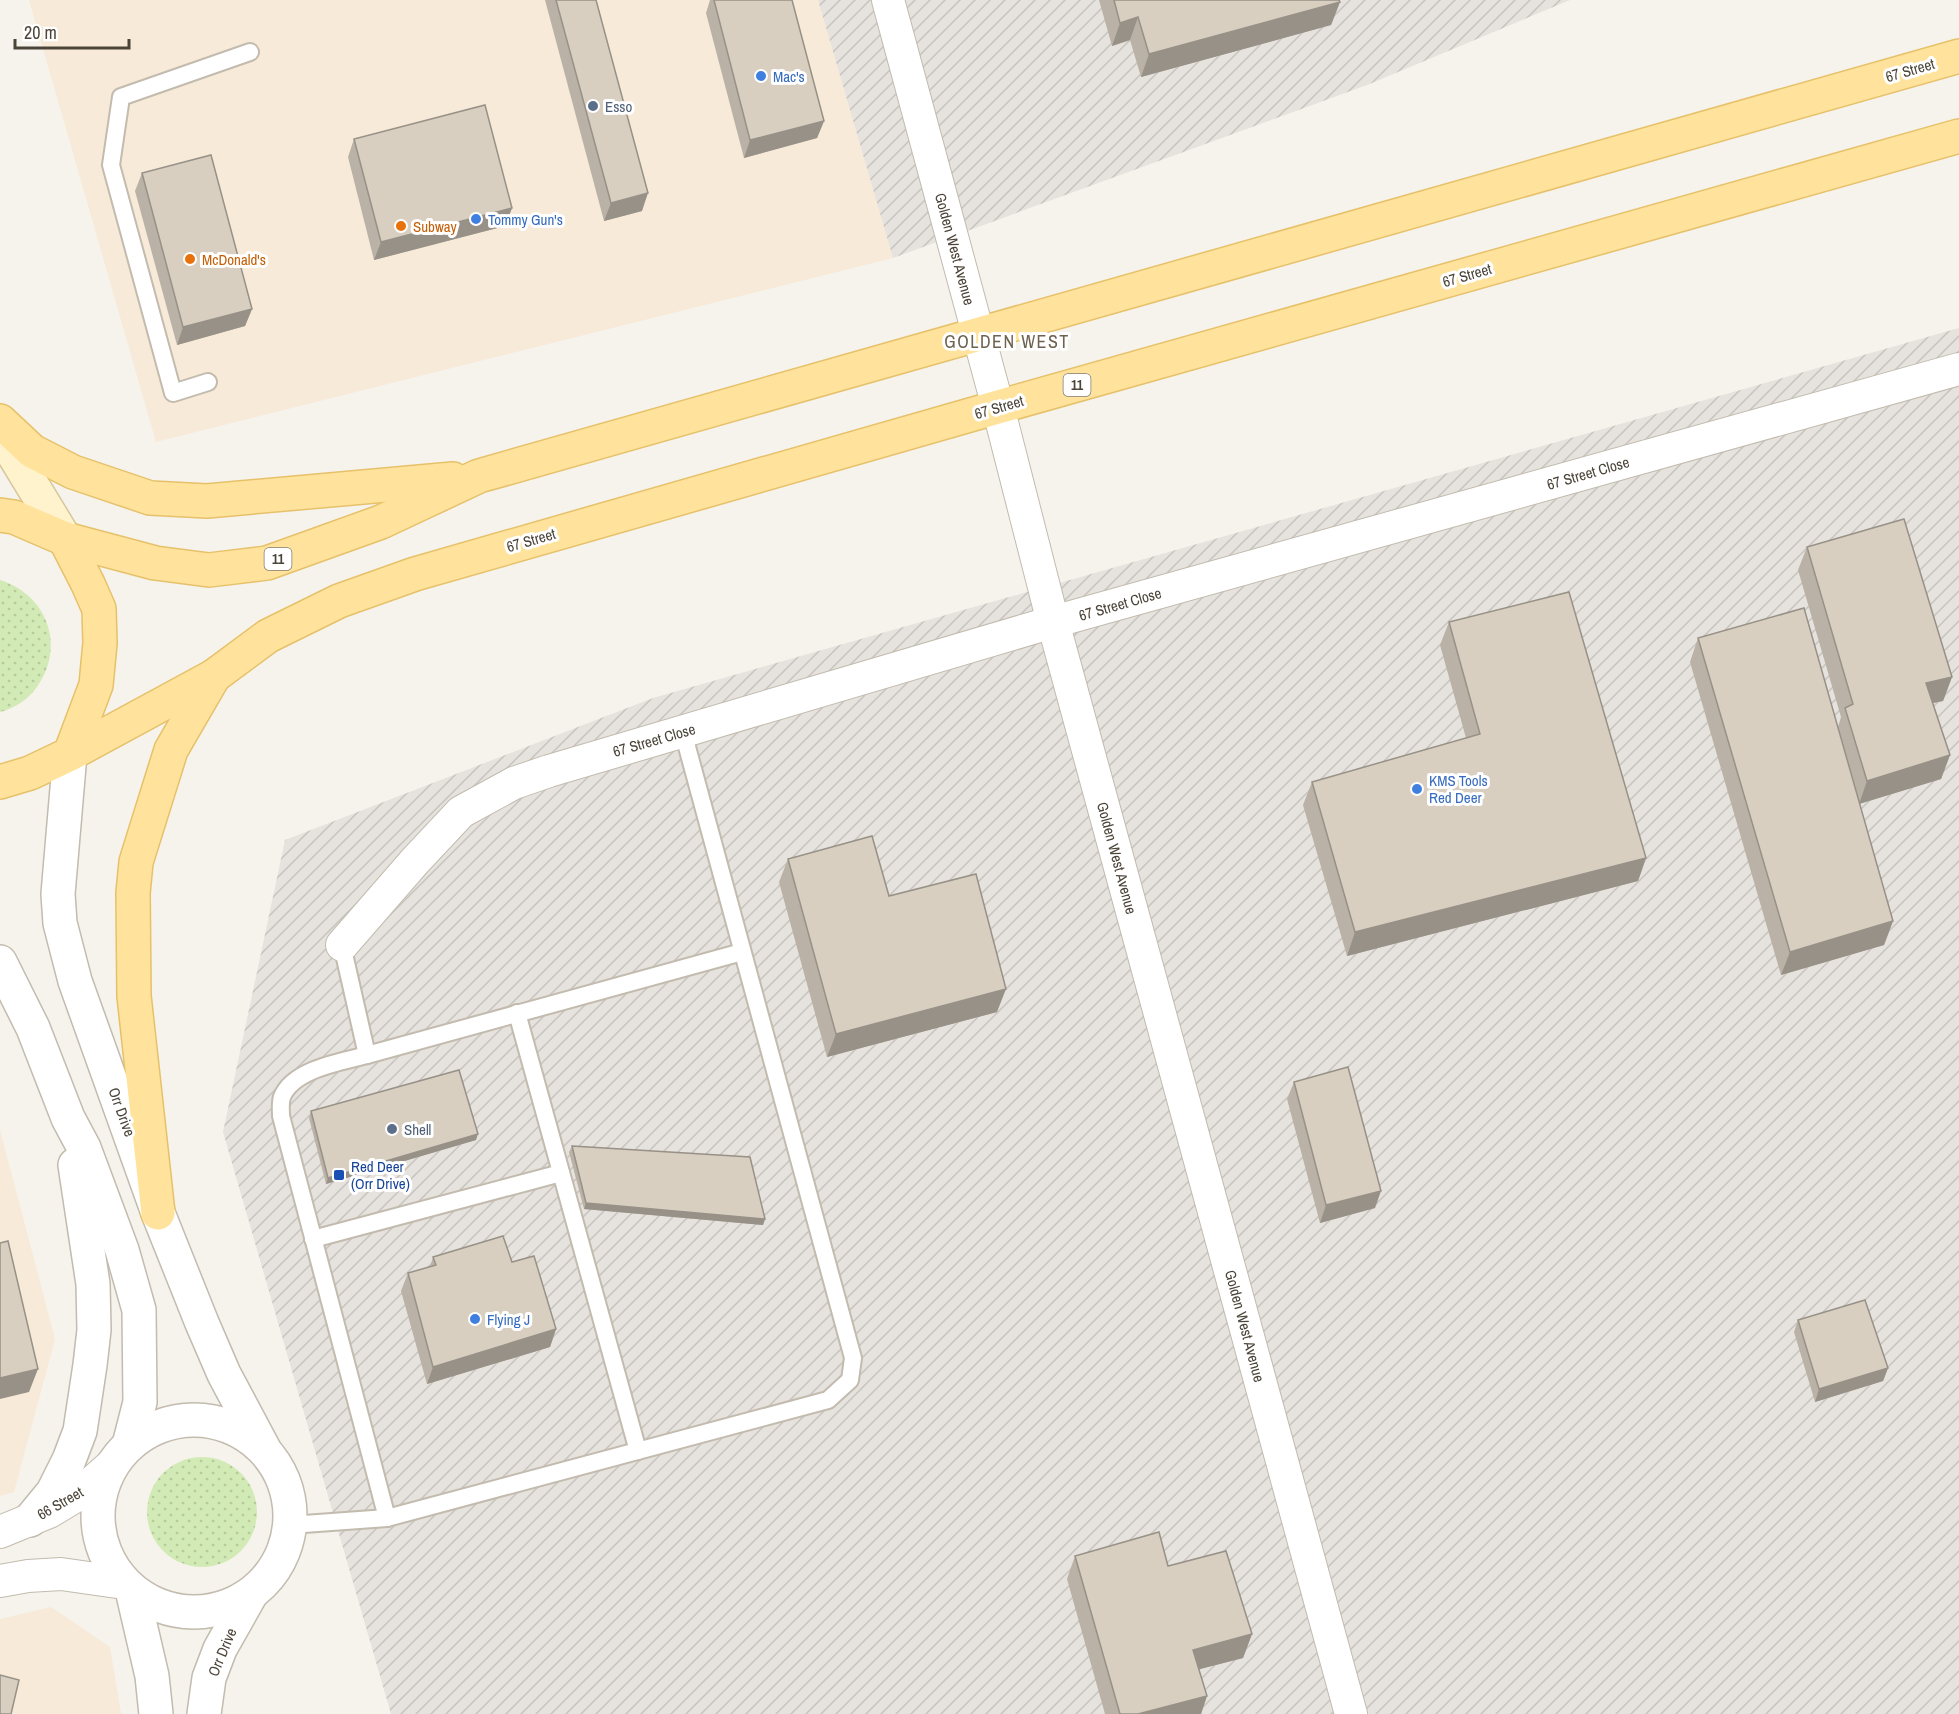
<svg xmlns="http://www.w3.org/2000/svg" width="1959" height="1714" font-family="'Archivo Narrow',sans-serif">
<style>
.commercial{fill:#f7ead8}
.industrial{fill:url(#industrial-furrows)}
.grass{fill:url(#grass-dots)}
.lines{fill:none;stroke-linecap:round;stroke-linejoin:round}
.service-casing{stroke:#c2bbae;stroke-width:20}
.minor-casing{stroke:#c2bbae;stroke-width:34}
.tertiary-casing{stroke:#c2bbae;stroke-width:36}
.secondary-casing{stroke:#d6c79b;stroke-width:36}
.primary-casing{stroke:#e6c16a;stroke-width:36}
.service{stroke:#fff;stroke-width:16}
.minor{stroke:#fff;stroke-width:32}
.tertiary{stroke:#fff;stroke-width:33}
.secondary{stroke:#fff3cd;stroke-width:33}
.primary{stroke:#ffe39c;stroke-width:33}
.wall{fill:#bab2a6}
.shaded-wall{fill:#979187}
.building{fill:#d8cfc1;stroke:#979187;stroke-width:1.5}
.shop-dot{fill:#3f7fe0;stroke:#fff;stroke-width:2}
.service-dot{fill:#5c6f8a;stroke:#fff;stroke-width:2}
.food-dot{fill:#e8710a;stroke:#fff;stroke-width:2}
.transit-dot{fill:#1a4fb4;stroke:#fff;stroke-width:2}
.labels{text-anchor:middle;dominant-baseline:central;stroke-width:6;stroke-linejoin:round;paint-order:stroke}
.shield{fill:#fff;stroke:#817c74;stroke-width:1.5}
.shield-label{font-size:14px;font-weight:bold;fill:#4b4439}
.street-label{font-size:15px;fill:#4b4439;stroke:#fff}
.shop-label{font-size:15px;fill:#366cbe;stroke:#fff;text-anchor:start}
.service-label{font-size:15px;fill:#4e5e75;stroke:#fff;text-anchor:start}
.food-label{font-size:15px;fill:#c56008;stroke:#fff;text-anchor:start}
.transit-label{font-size:15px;fill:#164399;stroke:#fff;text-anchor:start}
.quarter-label{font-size:18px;letter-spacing:1.5px;fill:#6e6250;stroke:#fff}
</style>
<defs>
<pattern id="industrial-furrows" width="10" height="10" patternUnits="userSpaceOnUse" patternTransform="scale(1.5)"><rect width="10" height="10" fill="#e6e2dd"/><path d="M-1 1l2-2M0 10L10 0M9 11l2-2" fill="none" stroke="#c7c3be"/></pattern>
<pattern id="grass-dots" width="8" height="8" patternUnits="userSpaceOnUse" patternTransform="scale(1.5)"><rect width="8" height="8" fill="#d2eab5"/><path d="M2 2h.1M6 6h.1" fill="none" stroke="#b6ca9c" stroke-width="1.8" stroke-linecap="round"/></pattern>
</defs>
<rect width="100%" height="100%" fill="#f6f3ec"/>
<g class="commercial">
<polygon points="29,0 818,0 893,258 156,442"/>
<polygon points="0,1130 55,1339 14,1492 0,1496"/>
<polygon points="51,1607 110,1647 121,1714 0,1714 0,1619"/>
</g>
<g class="industrial">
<polygon points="818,0 1570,0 1367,85 893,258"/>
<polygon points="1959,328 1959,1714 391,1714 223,1132 285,840 653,698"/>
</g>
<g class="grass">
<path d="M0 580C51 596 67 653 32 693 24 702 12 709 0 712Z"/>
<circle cx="202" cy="1512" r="55"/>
</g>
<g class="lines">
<defs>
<g id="service">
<polyline points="208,382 173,393 111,165 121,97 250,52"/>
<polyline points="342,945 367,1055"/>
<polyline points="517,1013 638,1451"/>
<polyline points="313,1239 561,1173"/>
<path d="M387 1518 281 1116C281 1110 280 1103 282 1097 293 1069 341 1062 367 1055L742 952"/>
<polyline points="290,1525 387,1518 828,1400 850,1380 853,1358 683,732"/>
</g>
<g id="minor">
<polyline points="888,0 998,407 1053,622 1351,1714"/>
<polyline points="342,945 415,861 461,812 514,783 549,771 1053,622 1959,369"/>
<polyline points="0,1532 49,1512 79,1494 113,1464"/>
<polyline points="0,1581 28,1576 61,1574 124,1583"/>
</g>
<g id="tertiary">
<polyline points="70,754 58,894 60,923 75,981 158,1213 202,1323 224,1374 265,1451"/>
<polyline points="0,962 33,1028 68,1118 84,1148 122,1250 139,1310 140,1402 129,1445"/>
<circle cx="194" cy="1516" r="96"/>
<polyline points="30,1520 53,1492 69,1460 80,1431 90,1365 94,1330 93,1284 75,1165"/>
<polyline points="132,1590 152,1676 156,1714"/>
<polyline points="204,1714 209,1678 220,1649 251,1594"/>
</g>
<polyline id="secondary" points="0,432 65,539"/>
<g id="primary">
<polyline points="0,421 32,451 73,472 150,498 207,501 453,479"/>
<polyline points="0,515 14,517 65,539 155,563 209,570 267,563 381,522 479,476 1959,56"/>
<polyline points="65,539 88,584 99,609 100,643 96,685 70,754"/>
<polyline points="0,782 30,773 70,754 214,676 268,636 339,601 415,574 998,407 1959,136"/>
<polyline points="158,1213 134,996 133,893 136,862 171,750 214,676"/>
</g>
</defs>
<use href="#service" class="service-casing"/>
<use href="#minor" class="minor-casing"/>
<use href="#tertiary" class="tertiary-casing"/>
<use href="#secondary" class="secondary-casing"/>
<use href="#primary" class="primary-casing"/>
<use href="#service" class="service"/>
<use href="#minor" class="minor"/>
<use href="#tertiary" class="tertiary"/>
<use href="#secondary" class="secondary"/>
<use href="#primary" class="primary"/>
</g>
<g class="wall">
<polygon points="545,0 596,0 642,211 604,221"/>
<polygon points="710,0 792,0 824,121 817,138 744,158 706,13"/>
<polygon points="1099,0 1339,0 1340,2 1331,25 1141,77 1130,40 1112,46"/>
<polygon points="354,139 512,208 505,226 374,260 348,157"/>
<polygon points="142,173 252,309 245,326 177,345 135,191"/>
<polygon points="1807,547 1952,677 1943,701 1933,703 1950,755 1941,779 1859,804 1893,921 1884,945 1781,975 1690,662 1698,638 1838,727 1841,717 1798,570"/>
<polygon points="1449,622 1646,858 1638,881 1347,956 1303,805 1312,782 1466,738 1440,645"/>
<polygon points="788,859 889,896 997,1012 827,1057 779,882"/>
<polygon points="1294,1082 1375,1208 1320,1223 1287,1099"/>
<polygon points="311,1111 476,1140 326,1184 309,1118"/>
<polygon points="572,1146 765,1219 763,1225 584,1209 569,1152"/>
<polygon points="433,1257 512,1262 556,1329 550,1347 427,1384 401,1291 408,1273 430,1267"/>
<polygon points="1798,1320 1888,1368 1883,1381 1815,1402 1794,1332"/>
<polygon points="1075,1556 1168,1566 1252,1634 1243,1658 1199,1669 1207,1696 1201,1714 1105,1714 1067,1579"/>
</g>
<g class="shaded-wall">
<polygon points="1340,2 1331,25 1141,77 1149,54"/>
<polygon points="1138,17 1130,40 1112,46 1120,23"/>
<polygon points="824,121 817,138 744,158 750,140"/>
<polygon points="648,193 642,211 604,221 611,203"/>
<polygon points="512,208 505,226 374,260 381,242"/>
<polygon points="252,309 245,326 177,345 183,327"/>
<polygon points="1952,677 1943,701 1918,706 1926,683"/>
<polygon points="1950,755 1941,779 1859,804 1867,781"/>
<polygon points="1646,858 1638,881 1347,956 1355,932"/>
<polygon points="1893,921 1884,945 1781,975 1790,952"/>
<polygon points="1006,989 997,1012 827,1057 836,1034"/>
<polygon points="478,1134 476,1140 326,1184 328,1178"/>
<polygon points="1381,1191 1375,1208 1320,1223 1326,1205"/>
<polygon points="586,1203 765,1219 763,1225 584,1209"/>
<polygon points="556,1329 550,1347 427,1384 433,1367"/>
<polygon points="1888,1368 1883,1381 1815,1402 1819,1389"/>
<polygon points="38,1369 29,1392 0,1399 0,1378"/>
<polygon points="1252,1634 1243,1658 1185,1673 1193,1650"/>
<polygon points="1207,1696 1201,1714 1138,1714"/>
</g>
<g class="building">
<polygon points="556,0 596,0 648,193 611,203"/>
<polygon points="714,0 792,0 824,121 750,140"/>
<polygon points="1114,0 1339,0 1340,2 1149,54 1138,17 1120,23"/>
<polygon points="485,105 512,208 381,242 354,139"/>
<polygon points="211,155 252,309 183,327 142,173"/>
<polygon points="1904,519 1952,677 1926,683 1950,755 1867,781 1845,708 1853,704 1807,547"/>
<polygon points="1569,592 1646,858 1355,932 1312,782 1480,734 1449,622"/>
<polygon points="1804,608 1893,921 1790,952 1698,638"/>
<polygon points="872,836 889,896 976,874 1006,989 836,1034 788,859"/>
<polygon points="1348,1067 1381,1191 1326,1205 1294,1082"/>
<polygon points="459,1070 478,1134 328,1178 311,1111"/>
<polygon points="572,1146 750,1157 765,1219 586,1203"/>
<polygon points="503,1236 512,1262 534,1256 556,1329 433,1367 408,1273 436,1265 433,1257"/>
<polygon points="8,1241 38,1369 0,1378 0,1243"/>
<polygon points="1865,1300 1888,1368 1819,1389 1798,1320"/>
<polygon points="1159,1532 1168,1566 1226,1551 1252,1634 1193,1650 1207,1696 1138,1714 1120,1714 1075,1556"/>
<polygon points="0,1675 19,1680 11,1714 0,1714"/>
</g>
<g class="shop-dot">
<circle cx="761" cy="76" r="6"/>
<circle cx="476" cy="219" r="6"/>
<circle cx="1417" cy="789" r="6"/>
<circle cx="475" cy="1319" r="6"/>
</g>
<g class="service-dot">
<circle cx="593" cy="106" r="6"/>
<circle cx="392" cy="1129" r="6"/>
</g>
<g class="food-dot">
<circle cx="401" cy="226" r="6"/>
<circle cx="190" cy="259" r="6"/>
</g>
<rect class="transit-dot" x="333" y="1169" width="12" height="12" rx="3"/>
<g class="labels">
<g class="shield">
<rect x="1063.5" y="374" width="27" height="22" rx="4.5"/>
<rect x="264.5" y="548" width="27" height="22" rx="4.5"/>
</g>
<g class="shield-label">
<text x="1077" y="385">11</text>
<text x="278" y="559">11</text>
</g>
<g class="street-label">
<text transform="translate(1910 70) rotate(-16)">67 Street</text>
<text transform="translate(955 249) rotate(75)">Golden West Avenue</text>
<text transform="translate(1467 275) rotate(-16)">67 Street</text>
<text transform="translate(999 407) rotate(-16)">67 Street</text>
<text transform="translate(1588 473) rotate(-16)">67 Street Close</text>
<text transform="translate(531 540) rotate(-16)">67 Street</text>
<text transform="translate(1120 604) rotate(-16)">67 Street Close</text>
<text transform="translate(654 740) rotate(-16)">67 Street Close</text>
<text transform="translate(1117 858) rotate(75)">Golden West Avenue</text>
<text transform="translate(122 1112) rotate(70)">Orr Drive</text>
<text transform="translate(1245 1326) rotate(75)">Golden West Avenue</text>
<text transform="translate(60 1503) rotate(-30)">66 Street</text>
<text transform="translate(222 1652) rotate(-67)">Orr Drive</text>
</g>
<g class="shop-label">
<text x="773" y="76">Mac's</text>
<text x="488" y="219">Tommy Gun's</text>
<text x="1429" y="780">KMS Tools<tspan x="1429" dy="17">Red Deer</tspan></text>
<text x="487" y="1319">Flying J</text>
</g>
<g class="service-label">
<text x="605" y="106">Esso</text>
<text x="404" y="1129">Shell</text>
</g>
<g class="food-label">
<text x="413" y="226">Subway</text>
<text x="202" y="259">McDonald's</text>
</g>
<g class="transit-label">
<text x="351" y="1166">Red Deer<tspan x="351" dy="17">(Orr Drive)</tspan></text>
</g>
<g class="quarter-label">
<text x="1007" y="341">GOLDEN WEST</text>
</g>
</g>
<path d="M15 39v9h114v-9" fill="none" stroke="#4b4439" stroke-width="3"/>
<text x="24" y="39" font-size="18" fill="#4b4439" stroke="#ffffff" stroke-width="4.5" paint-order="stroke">20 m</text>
</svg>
